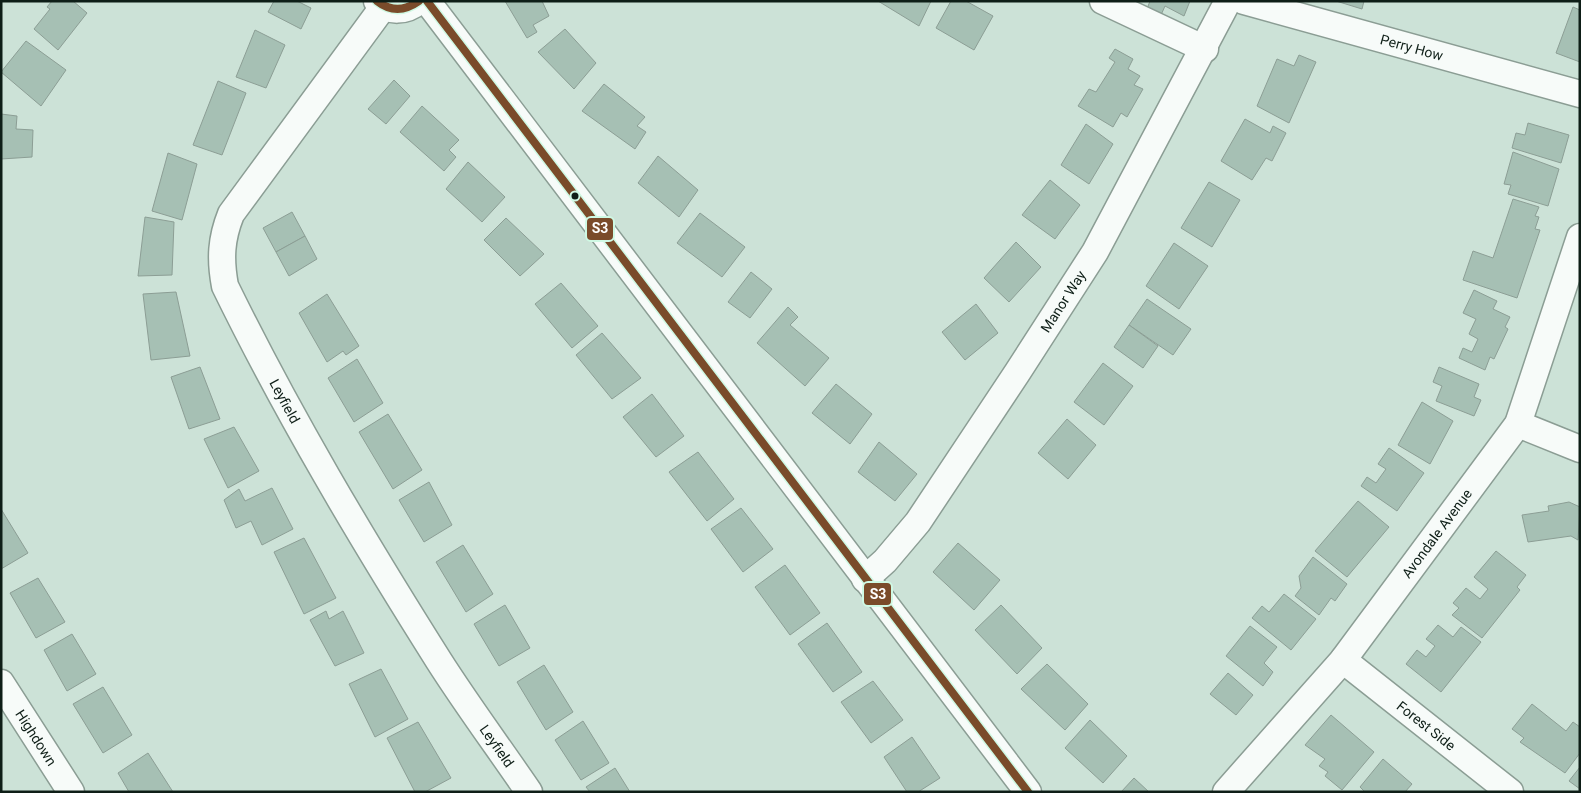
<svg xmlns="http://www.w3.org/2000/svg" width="1581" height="793" font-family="Roboto,sans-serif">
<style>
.building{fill:#a6c0b4;stroke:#8c9e95}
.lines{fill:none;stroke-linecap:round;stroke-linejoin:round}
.street-casing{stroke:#8b9d94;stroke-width:29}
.street{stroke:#f7fbf9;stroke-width:26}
.bus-1-casing{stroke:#cff9e4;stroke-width:11}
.bus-1{stroke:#7a4b2a;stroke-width:8}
.bus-dot{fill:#0e1e17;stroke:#cff9e4;stroke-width:2}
.labels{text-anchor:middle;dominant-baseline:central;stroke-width:4;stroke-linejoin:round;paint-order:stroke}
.street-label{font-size:14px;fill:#0e1e17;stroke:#cff9e4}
.line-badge{stroke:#cff9e4;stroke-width:2}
.badge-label{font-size:14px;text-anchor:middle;font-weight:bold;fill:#fff}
</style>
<rect width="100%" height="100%" fill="#cce2d7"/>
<g class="building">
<polygon points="52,1 73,1 87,13 58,50 34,29 50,9 47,7"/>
<polygon points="274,1 297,1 311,8 301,29 268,12"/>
<polygon points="505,1 542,1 549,16 533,25 537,32 527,38"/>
<polygon points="878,1 931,1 919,26"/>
<polygon points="951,1 966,1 993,16 974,50 936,28"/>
<polygon points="1150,1 1190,1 1184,16 1165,6 1161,15 1147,9"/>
<polygon points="1336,1 1364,1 1362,9"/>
<polygon points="1573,7 1580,10 1580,62 1556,53"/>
<polygon points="565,29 596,63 574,89 538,52"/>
<polygon points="255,30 285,45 266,88 236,77"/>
<polygon points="26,41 66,70 41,106 1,72"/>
<polygon points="1115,49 1133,59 1128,69 1140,76 1134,85 1143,89 1127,117 1121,113 1113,127 1078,106 1089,89 1096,92 1115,62 1109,58"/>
<polygon points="1299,55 1316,62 1289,123 1257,106 1277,59 1294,66"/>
<polygon points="394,80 410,96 386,124 368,109"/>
<polygon points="218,81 246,93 222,155 193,145"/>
<polygon points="604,84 645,117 637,126 646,132 635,149 582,111"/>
<polygon points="422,106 459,140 449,150 456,157 444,171 400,132"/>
<polygon points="1,114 17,116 16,129 33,130 32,157 1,159"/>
<polygon points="1245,119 1270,133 1273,126 1286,133 1272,161 1266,158 1252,180 1221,161"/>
<polygon points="1528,123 1569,135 1561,163 1512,148 1516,133 1525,135"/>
<polygon points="1086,124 1113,144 1089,184 1061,165"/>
<polygon points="1513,152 1559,169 1548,206 1508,194 1511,185 1504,184"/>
<polygon points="168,153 197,164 182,220 152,211"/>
<polygon points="658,156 698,190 679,217 638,183"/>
<polygon points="468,162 505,197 482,222 446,189"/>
<polygon points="1050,180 1080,205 1055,239 1022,215"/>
<polygon points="1209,182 1240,200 1212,247 1181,228"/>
<polygon points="1513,199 1539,207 1535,216 1539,217 1535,229 1540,230 1517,298 1463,280 1473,251 1493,258"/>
<polygon points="292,212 305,236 276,252 263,228"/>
<polygon points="700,213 745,247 722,277 677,243"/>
<polygon points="145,217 174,222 172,275 138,276"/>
<polygon points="506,218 544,254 520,276 484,240"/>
<polygon points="305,236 317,259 289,276 276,252"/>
<polygon points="1016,242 1041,267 1009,302 984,278"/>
<polygon points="1174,243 1208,266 1179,309 1146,286"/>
<polygon points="751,272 772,289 750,318 728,302"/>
<polygon points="561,283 598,326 572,348 535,304"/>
<polygon points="1474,290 1497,301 1493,309 1510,317 1505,327 1508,329 1494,359 1490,357 1485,370 1459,358 1463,348 1472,352 1478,339 1469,334 1476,319 1463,313"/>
<polygon points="176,292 190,356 151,360 143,294"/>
<polygon points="327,294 359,346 346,355 343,351 327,362 299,313"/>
<polygon points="1147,299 1191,329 1173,355 1129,325"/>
<polygon points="976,304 998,333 965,360 942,332"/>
<polygon points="788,307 798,317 790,325 829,358 805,386 757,343"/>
<polygon points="1129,325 1158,346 1143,368 1114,347"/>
<polygon points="602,333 641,378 612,399 576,355"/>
<polygon points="357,359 383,403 354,422 328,378"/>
<polygon points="1103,363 1133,386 1104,425 1074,402"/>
<polygon points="200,367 220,419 189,429 171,377"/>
<polygon points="1439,367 1479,384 1474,397 1481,400 1474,416 1436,401 1442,386 1433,382"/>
<polygon points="836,384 872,414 850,444 812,413"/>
<polygon points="652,394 684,436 656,457 623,417"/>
<polygon points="1422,402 1453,421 1430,464 1398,445"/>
<polygon points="388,414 422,470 393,489 359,432"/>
<polygon points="1067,419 1096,445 1068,479 1038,453"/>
<polygon points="234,427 259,471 228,488 204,439"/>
<polygon points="879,442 917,474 895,501 858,472"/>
<polygon points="1389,448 1424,473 1397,511 1361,486 1367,477 1376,483 1386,469 1378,464"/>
<polygon points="698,452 734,499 707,521 669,472"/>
<polygon points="429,482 452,525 424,542 399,500"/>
<polygon points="272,488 293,529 262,545 251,521 236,528 224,500 239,489 245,501"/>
<polygon points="1358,501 1389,527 1347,577 1315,551"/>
<polygon points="1569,502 1580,507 1578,540 1571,536 1528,542 1522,515 1549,511 1548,506"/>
<polygon points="741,508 773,549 743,572 711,529"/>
<polygon points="1,509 28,553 1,569"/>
<polygon points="304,538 336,598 304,614 274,552"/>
<polygon points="958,543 1000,580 974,610 933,572"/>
<polygon points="463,545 493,594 466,612 436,562"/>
<polygon points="1496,551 1526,575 1517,587 1520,590 1482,638 1452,615 1459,608 1453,603 1466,588 1480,599 1488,589 1474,577"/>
<polygon points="1313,557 1347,584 1335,601 1331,598 1319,615 1295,596 1301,588 1299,576"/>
<polygon points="785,565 820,613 790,635 755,587"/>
<polygon points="38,578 65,622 36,638 10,593"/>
<polygon points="1284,594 1316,619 1291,650 1252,618 1262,606 1269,612"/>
<polygon points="505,605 530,648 499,666 474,624"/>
<polygon points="1001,605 1042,648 1017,674 975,630"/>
<polygon points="326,611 329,619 343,611 364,653 335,666 310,620"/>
<polygon points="827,623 862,672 833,692 798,644"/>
<polygon points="1438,625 1453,637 1461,627 1481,642 1441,692 1406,664 1417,650 1426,657 1435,646 1426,639"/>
<polygon points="1250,626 1277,647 1264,663 1273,672 1263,686 1226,656"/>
<polygon points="72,634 96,674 67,691 44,650"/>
<polygon points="1047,664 1088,704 1065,730 1021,689"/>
<polygon points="544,665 573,712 546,730 517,682"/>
<polygon points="381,669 408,719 375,737 349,684"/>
<polygon points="1228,673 1253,695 1236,715 1210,694"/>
<polygon points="873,681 903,720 871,743 841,702"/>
<polygon points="103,687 132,735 103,753 73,704"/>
<polygon points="1532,704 1566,731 1573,722 1580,727 1580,753 1565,773 1520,742 1524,738 1512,729"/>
<polygon points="1331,715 1374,752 1342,790 1325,776 1328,772 1319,766 1325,759 1305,745"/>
<polygon points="1090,720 1127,756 1103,783 1065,748"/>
<polygon points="583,721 609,763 581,780 555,740"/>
<polygon points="418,722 451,778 425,792 415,792 387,738"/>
<polygon points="912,737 940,778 918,792 907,792 884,757"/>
<polygon points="148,753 173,792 129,792 118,773"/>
<polygon points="1383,759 1412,784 1405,792 1365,792 1360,787"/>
<polygon points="1580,767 1580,789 1569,781"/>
<polygon points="615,768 630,792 590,792 586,787"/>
<polygon points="1134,778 1149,792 1121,792"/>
</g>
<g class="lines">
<defs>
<g id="street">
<path d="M377 1C389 13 406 12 419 1"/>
<polyline points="427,1 1028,792"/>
<polyline points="1103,1 1205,49"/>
<path id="s1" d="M1244 1 1580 94"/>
<path id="s2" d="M383 7 231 214C221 239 220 259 225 286 288 415 362 539 439 661 467 705 499 748 529 792"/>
<polyline points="1518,424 1580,449"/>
<path id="s3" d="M865 579 885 561 918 522 1017 373 1095 252 1228 1"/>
<path id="s4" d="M1343 660 1510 792"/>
<path id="s5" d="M1 683 71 792"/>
<path id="s6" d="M1226 792 1343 660 1518 424 1580 237"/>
</g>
</defs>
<use href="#street" class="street-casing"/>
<use href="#street" class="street"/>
<defs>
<g id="bus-1">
<path d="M377 1C391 12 405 11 419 1"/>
<polyline points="427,1 1028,792"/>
</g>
</defs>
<use href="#bus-1" class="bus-1-casing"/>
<use href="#bus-1" class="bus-1"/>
</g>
<circle class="bus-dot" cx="575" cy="196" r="4.5"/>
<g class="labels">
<g class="street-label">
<text stroke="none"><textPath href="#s1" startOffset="174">Perry How</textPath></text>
<text stroke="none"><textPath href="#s3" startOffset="342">Manor Way</textPath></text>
<text stroke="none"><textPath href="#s2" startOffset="460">Leyfield</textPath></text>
<text stroke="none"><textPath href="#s6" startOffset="334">Avondale Avenue</textPath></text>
<text stroke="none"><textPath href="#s4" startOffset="106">Forest Side</textPath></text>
<text stroke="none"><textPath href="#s5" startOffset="65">Highdown</textPath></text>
<text stroke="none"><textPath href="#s2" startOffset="865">Leyfield</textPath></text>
</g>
</g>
<g class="line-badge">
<rect x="586" y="217" width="28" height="24" rx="5" fill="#7a4b2a"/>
<rect x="863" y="582" width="29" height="24" rx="5" fill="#7a4b2a"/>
</g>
<g class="badge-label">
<text x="600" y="233">S3</text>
<text x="878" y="599">S3</text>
</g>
<rect width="1581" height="793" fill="none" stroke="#0e1e17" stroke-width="5"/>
</svg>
